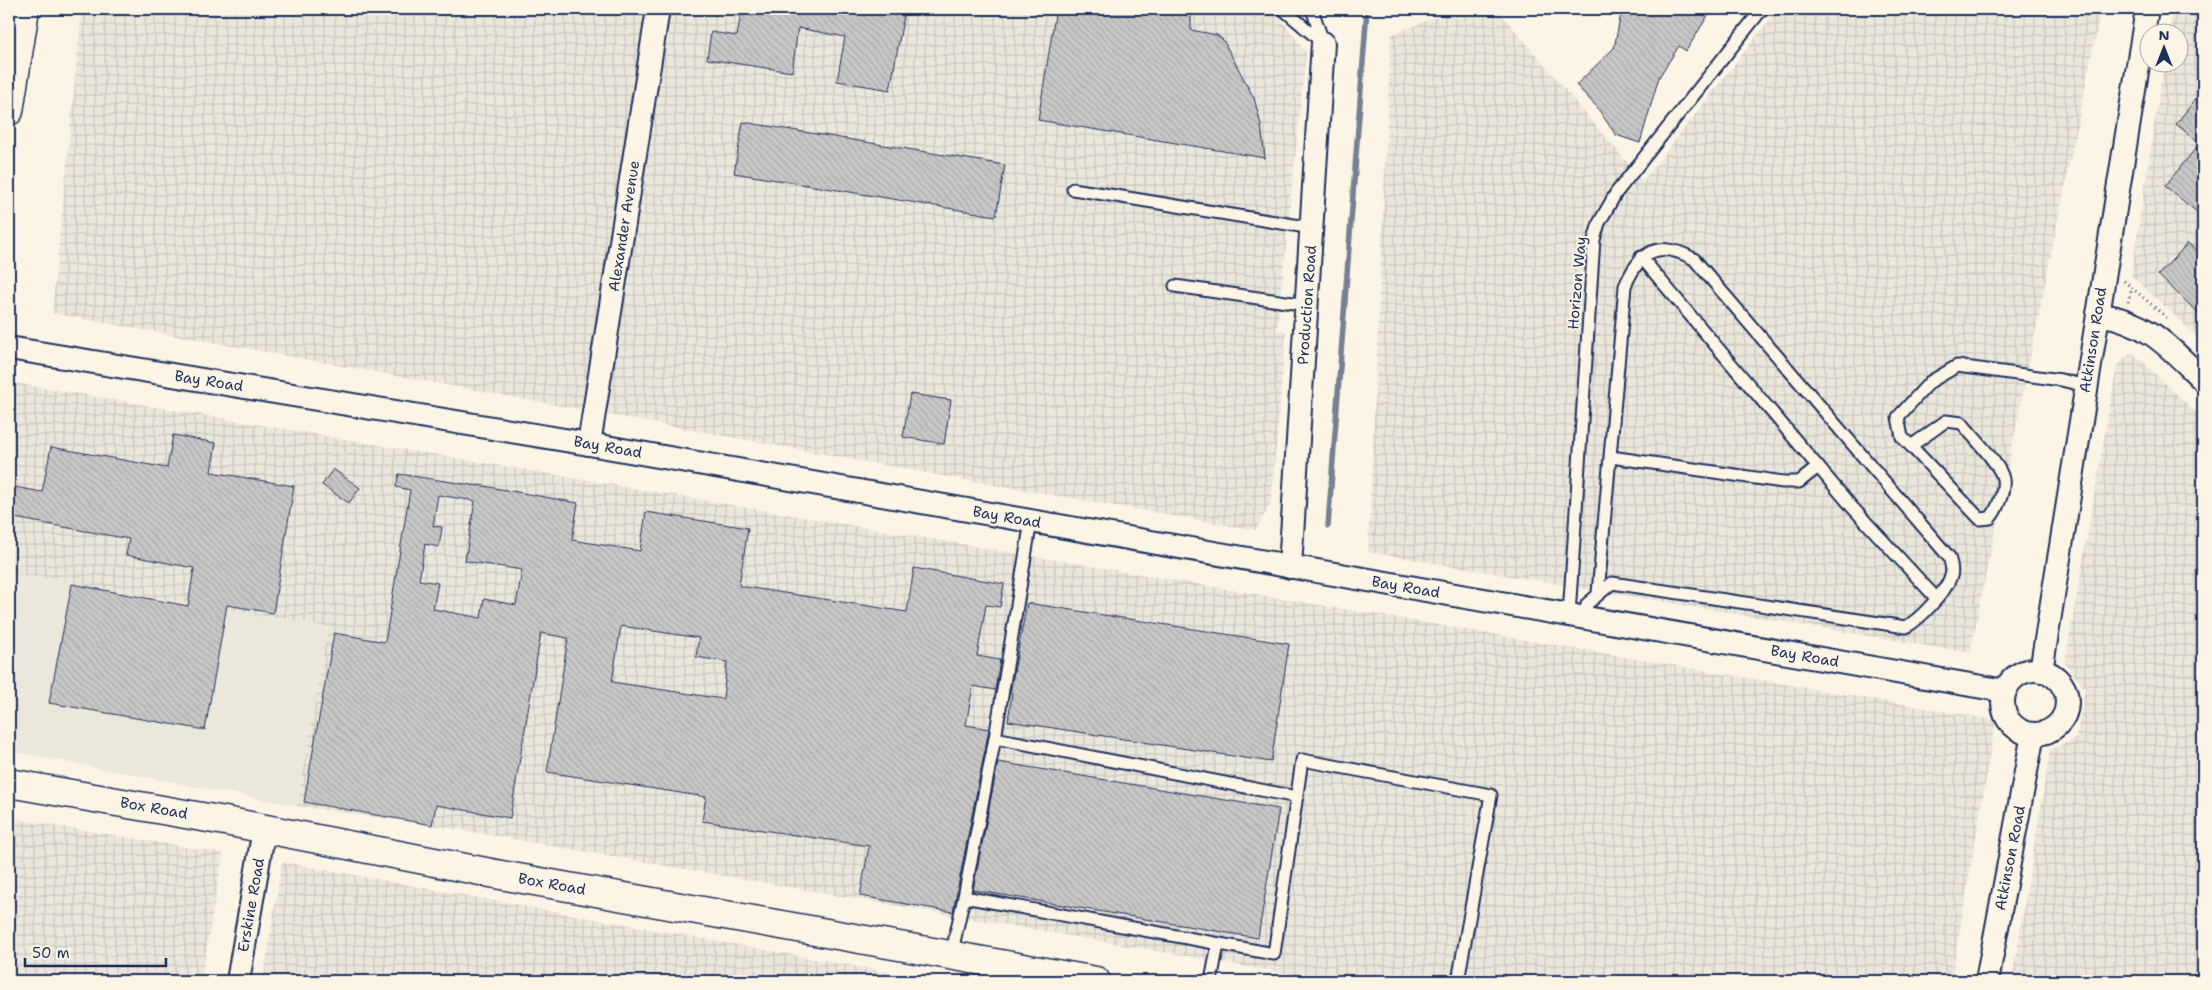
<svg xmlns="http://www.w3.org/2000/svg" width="2212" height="990" font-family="'Shantell Sans',sans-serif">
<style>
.built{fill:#ece7dc}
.industrial{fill:url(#industrial-grid)}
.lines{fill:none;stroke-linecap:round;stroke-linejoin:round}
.stream{stroke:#767f94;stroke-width:5.5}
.building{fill:url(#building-back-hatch);stroke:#1b2f5e;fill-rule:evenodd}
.lane-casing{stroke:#1b2f5e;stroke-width:15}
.street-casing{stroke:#1b2f5e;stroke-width:26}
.secondary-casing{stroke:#1b2f5e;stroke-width:31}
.primary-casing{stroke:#1b2f5e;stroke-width:31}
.path{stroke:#1b2f5e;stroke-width:3;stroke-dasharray:1 4;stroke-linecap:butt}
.lane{stroke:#fcf5e5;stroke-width:11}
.street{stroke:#fcf5e5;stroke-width:22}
.secondary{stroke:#fcf5e5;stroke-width:28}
.primary{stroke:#fcf5e5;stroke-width:28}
.labels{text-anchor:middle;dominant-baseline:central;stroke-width:4;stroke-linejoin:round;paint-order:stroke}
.street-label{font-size:15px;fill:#1b2f5e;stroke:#fcf5e5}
</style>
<defs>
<pattern id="industrial-grid" width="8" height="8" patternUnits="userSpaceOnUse" patternTransform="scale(1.25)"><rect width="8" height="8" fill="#ece7dc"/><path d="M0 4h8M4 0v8" fill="none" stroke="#cac6bf"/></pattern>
<pattern id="building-back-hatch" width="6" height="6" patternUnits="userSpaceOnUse" patternTransform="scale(1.25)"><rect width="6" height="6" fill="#c8c7c6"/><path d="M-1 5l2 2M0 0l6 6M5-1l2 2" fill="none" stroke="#ababac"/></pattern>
</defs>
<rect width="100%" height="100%" fill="#fcf5e5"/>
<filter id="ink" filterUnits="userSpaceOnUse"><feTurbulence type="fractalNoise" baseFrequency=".02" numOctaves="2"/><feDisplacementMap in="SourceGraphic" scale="10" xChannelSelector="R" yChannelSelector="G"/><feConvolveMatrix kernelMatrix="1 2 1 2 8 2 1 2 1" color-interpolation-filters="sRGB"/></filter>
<g filter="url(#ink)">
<polygon class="built" points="9,573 328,627 297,806 9,751"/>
<g class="industrial">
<polygon points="82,9 1274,9 1306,53 1277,330 1286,332 1271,503 1256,530 960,479 52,313"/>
<polygon points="1456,9 1497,9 1643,181 1778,9 2101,9 1970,653 1368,552 1391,35"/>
<polygon points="2175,9 2203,9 2203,342 2131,275 2164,63 2180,62 2180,32 2169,32 2173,12"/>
<polygon points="2132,352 2203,419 2203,981 2012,981 2050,750 2076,738 2085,689 2065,663 2117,365"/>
<polygon points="9,382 1996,720 1951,981 1330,981 432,825 297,806 328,627 9,573"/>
<polygon points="9,818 223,853 201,981 9,981"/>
<polygon points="282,862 936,981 263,981"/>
</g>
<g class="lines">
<polyline class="stream" points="1328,526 1367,9"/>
</g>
<g class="building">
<polygon points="742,9 905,9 890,90 837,81 845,37 798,28 792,72 707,59 711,32 737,36"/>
<polygon points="1056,9 1191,9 1191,30 1217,35 1223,40 1254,98 1261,125 1265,158 1038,120"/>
<polygon points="1622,9 1712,9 1686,51 1679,46 1659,77 1640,143 1616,135 1596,106 1576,85 1614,48"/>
<polygon points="2203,90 2203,217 2165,186 2200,143 2176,124"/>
<polygon points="743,122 1005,165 996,216 734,173"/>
<polygon points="2188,243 2203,257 2203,317 2158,275"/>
<polygon points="910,394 951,400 944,444 903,437"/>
<polygon points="173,435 216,443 211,472 294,486 273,613 227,605 205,730 49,703 72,584 188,606 194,568 126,555 129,539 9,517 9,486 42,492 51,447 167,468"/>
<polygon points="333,469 360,488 349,503 322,485"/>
<path d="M399 474 478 486V485L578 503 572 540 640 551 646 512 748 528 739 586 907 612 914 568 1004 584 1000 607 986 605 977 656 1000 660 995 690 973 686 966 725 989 729 953 912 860 896 869 846 702 821 706 797 547 772 568 638 541 633 510 818 436 805 432 825 304 802 334 633 385 642 410 490 396 487ZM438 495 475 501 465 561 522 570 516 605 484 599 481 618 433 609 438 583 419 580 425 544 439 547 442 527 433 526ZM621 626 699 638 696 657 727 662 723 699 612 682Z"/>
<polygon points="1027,603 1289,644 1271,762 1008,721 1012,693 1010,693"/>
<polygon points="998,762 1279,809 1258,938 973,890"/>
</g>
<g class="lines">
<defs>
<g id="lane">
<polyline points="1283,9 1323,43"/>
<polyline points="1312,9 1323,42"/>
<polyline points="1073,189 1312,228"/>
<polyline points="1641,257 1852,507 1936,598"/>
<polyline points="1175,286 1307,305"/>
<path d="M1911 446 1946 421 1962 423C1971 435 2001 465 2003 479 2005 490 1997 511 1990 518L1980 519 1911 446 1902 437 1898 417 1930 382 1957 366 2061 380 2086 386"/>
<polyline points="1611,457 1783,482 1799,482 1818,467"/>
<polyline points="1569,615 1594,240 1599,223 1616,193 1762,9"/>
<path d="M1585 618 1587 604 1612 583 1906 627C1920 619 1946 592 1951 576 1953 570 1951 563 1949 557L1694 259C1658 239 1640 251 1625 286L1598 593"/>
<polyline points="995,738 1297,797"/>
<polyline points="964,897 995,738 1031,521"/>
<polyline points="951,956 964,897 1274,954 1302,760 1491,795 1458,981"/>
<polyline points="1211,981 1218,944"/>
</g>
<g id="street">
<path d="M2098 314C2149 322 2168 346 2203 380"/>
<polyline points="9,348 589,444 2005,691"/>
<polyline points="589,444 658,9"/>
<polyline points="1290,567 1323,43"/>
<circle cx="2035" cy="702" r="32"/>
<polyline points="2041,671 2147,9"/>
<polyline points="238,981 264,829"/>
<polyline points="1987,981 2033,734"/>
</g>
<polyline id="secondary" points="9,783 225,821 501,875 1096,981"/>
<polyline id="primary" points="9,111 25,9"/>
</defs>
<use href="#lane" class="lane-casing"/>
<use href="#street" class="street-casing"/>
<use href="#secondary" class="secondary-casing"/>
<use href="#primary" class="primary-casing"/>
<g class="path">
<polyline points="2124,281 2167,318"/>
<polyline points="2128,302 2132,288"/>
</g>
<use href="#lane" class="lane"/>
<use href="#street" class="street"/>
<use href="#secondary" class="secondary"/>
<use href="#primary" class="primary"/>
</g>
</g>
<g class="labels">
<g class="street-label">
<text transform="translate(624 226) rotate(-81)">Alexander Avenue</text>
<text transform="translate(1577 283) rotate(-85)">Horizon Way</text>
<text transform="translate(1307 305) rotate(-86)">Production Road</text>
<text transform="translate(2093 340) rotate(-81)">Atkinson Road</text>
<text transform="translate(209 381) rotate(9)">Bay Road</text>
<text transform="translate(608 447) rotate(10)">Bay Road</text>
<text transform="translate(1007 517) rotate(10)">Bay Road</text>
<text transform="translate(1406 587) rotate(10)">Bay Road</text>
<text transform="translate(1805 656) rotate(10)">Bay Road</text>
<text transform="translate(154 808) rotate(10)">Box Road</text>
<text transform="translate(2010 858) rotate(-79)">Atkinson Road</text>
<text transform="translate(552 884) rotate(10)">Box Road</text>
<text transform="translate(251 905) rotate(-80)">Erskine Road</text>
</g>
</g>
<rect width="2212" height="990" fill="none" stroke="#fcf5e5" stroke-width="30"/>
<rect x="15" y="15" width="2182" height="960" fill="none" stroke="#1b2f5e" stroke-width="2" filter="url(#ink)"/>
<g transform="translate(2164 48)"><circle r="24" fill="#fcf5e5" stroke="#a2a6af"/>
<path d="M0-4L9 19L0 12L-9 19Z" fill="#1b2f5e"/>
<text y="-8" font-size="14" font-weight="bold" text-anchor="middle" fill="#1b2f5e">N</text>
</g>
<path d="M25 958v8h141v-8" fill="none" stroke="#1b2f5e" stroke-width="2.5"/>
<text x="32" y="958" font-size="15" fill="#1b2f5e" stroke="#fcf5e5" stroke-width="4" paint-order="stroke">50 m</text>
</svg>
